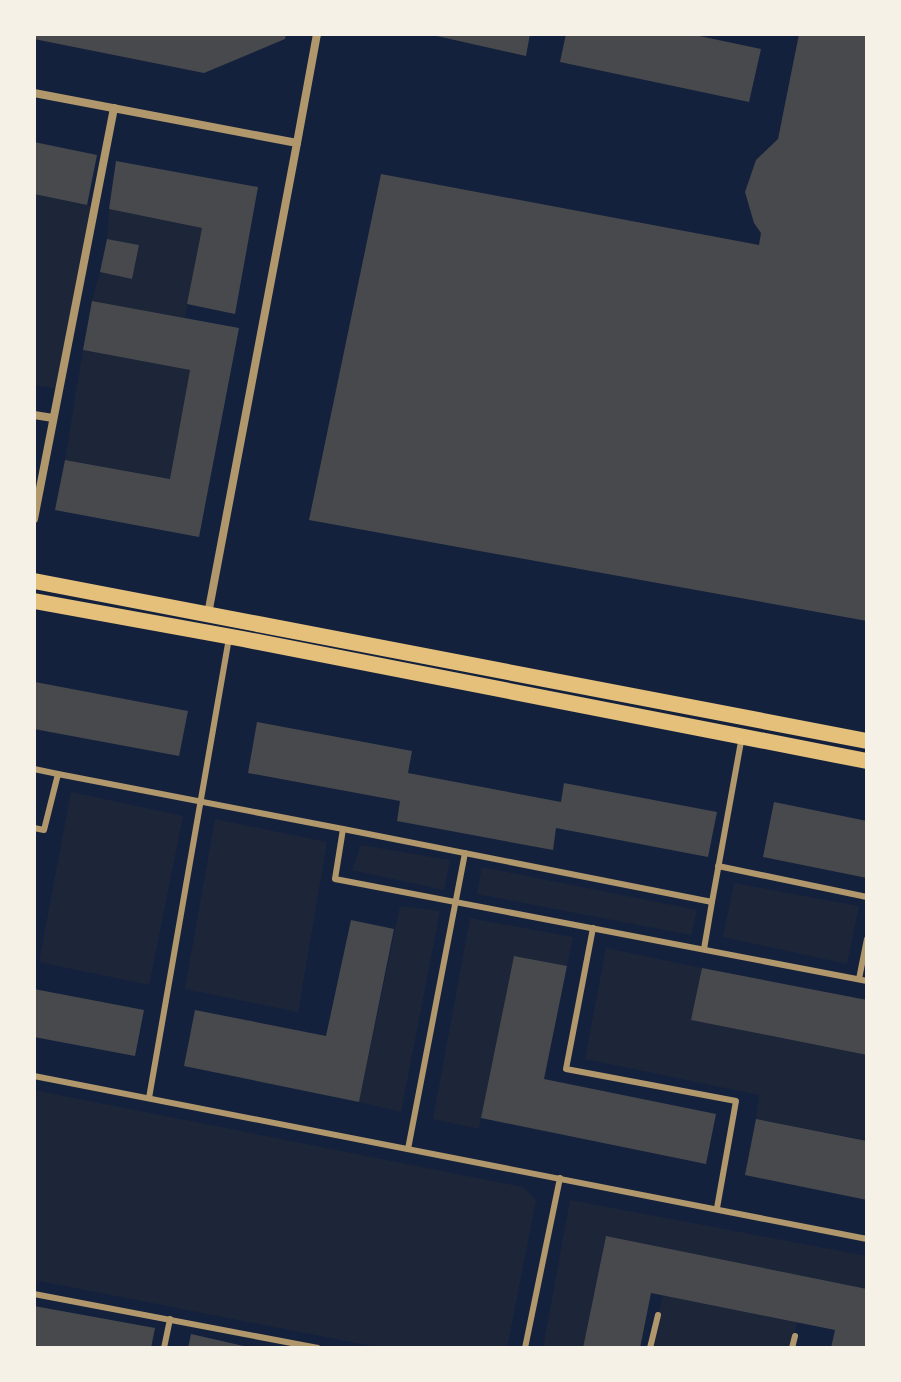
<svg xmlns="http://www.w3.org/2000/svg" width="901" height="1382" font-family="Raleway,sans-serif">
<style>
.green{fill:#1d2539}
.building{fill:#48494c}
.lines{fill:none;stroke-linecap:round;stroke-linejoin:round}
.service{stroke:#b1986c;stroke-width:6}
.minor{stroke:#b1986c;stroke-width:8}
.secondary{stroke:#e5c07b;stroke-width:16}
</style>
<rect width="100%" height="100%" fill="#14213d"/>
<g class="green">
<polygon points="34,194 95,207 59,389 34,385"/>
<polygon points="109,209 202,228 185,318 92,301 100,272 132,279 138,245 107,239"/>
<polygon points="83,350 190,370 170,479 65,460"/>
<polygon points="71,792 183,816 149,985 39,962"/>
<polygon points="215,819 327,842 298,1012 185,989"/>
<polygon points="361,845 450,860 444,890 352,870"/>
<polygon points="482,867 697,910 691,935 477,894"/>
<polygon points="734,883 859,906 847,964 723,937"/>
<polygon points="400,906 440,911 401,1112 359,1102"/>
<polygon points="470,918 573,937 567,966 514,956 479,1129 433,1119"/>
<polygon points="606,948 702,968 692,1020 867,1055 865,1140 756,1119 759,1095 585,1059"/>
<polygon points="34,1090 523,1187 536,1200 507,1348 382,1348 34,1280"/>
<polygon points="570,1200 867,1256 867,1289 606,1236 583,1348 543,1348"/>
<polygon points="663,1295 797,1322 792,1348 650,1348"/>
</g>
<g class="building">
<polygon points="34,34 286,34 285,39 204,73 34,39"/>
<polygon points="428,34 530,34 526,56"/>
<polygon points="566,34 690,34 761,49 749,102 560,62"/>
<polygon points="799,34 867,34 867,621 309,520 381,174 759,245 761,233 754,223 745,192 756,160 778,139"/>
<polygon points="34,142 97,155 87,205 34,194"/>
<polygon points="116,161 258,187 235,314 187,304 202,228 109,209"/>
<polygon points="107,239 139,245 132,279 100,272"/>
<polygon points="92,301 239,328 199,537 55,510 65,460 170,479 190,370 83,350"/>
<polygon points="35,682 188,711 179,756 34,729"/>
<polygon points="257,722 412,751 408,773 561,802 564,783 717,812 708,857 556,828 553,850 397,821 400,801 248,773"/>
<polygon points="774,802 867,821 867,878 763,857"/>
<polygon points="351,920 394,929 359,1102 184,1066 195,1010 326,1036"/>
<polygon points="514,956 567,966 544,1079 716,1114 706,1164 481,1118"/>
<polygon points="702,968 867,1000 867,1055 691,1020"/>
<polygon points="34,989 144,1010 135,1056 34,1037"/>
<polygon points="756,1119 867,1141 867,1200 745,1175"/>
<polygon points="606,1236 867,1289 867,1348 831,1348 835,1330 651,1293 640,1348 583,1348"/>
<polygon points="34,1306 155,1328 151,1348 34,1348"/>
<polygon points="191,1334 248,1347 248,1348 188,1348"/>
</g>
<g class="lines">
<g class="service">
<polyline points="34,769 58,774"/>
<polyline points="34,828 44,830 58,774 343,829 335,879 867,981"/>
<polyline points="343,829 712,902 742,736"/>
<polyline points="718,866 867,897"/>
<polyline points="593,928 566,1069 736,1101 717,1208"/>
<polyline points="704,949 712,902"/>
<polyline points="859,979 867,939"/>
<polyline points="34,1076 867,1239"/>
<polyline points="149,1098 229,638"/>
<polyline points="408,1149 465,853"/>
<polyline points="34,1294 318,1348"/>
<polyline points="164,1348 170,1319"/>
<polyline points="525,1348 560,1178"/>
<polyline points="650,1348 658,1315"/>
<polyline points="792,1348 795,1336"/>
</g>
<g class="minor">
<polyline points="34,93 297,143 208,614"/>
<polyline points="297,143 317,34"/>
<polyline points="34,415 53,418"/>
<polyline points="34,519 114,108"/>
</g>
<g class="secondary">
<polyline points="34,581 867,741"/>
<polyline points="34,601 243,639 867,761"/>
</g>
</g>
<rect width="901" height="1382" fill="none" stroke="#f6f1e7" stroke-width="72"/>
</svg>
